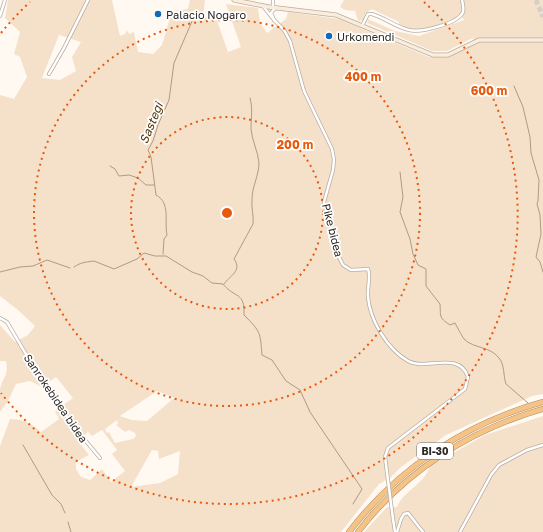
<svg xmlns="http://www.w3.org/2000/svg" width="543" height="532" font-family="'Golos Text',sans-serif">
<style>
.green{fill:#f5e1ca;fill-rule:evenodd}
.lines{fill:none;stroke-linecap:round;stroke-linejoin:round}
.stream{stroke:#b09a81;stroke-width:1}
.highway-tunnel{stroke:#d5cfc9;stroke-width:5;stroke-dasharray:5 2.5;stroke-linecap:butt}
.street-casing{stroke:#b8aea3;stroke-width:4}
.secondary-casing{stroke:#b8aea3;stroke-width:5}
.highway-casing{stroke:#af8d64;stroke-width:6}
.street{stroke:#fff;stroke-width:2.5}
.secondary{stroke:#fceddb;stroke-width:3.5}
.highway{stroke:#f6c386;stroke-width:5}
.street-bridge-casing{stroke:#b8aea3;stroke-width:4;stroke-linecap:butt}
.street-bridge{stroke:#fff;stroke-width:2.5}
.ring{fill:none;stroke:#e8590c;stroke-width:2;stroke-dasharray:2 4}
.poi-dot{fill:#116bb8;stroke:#fff;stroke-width:1.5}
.labels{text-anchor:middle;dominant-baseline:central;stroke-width:3.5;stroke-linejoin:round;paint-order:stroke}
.shield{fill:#fff;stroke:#6b6866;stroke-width:1}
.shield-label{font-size:10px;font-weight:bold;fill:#2c2824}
.poi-label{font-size:11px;fill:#2c2824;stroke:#fff;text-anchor:start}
.street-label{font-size:11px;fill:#2c2824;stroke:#fff}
.water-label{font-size:12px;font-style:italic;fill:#543404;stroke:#fff}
.centre{fill:#e8590c;stroke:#fff;stroke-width:2}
.ring-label{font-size:12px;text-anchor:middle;font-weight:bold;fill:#e8590c;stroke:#fff;stroke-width:3.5;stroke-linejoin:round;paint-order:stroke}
</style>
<rect width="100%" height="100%" fill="#fff9f2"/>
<g class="green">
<path d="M8 0H112L120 36 125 34 127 30 129 34 134 32 138 52 153 54 162 45 172 11 188 9 190 0H205L203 16 216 18 228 52 241 47 226 4 258 8 260 23 267 33 286 19 288 12 339 19 429 57C450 58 457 52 475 43L473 38 447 51H432L367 23 368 19 395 31 419 36 464 20 460 14C451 22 430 29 418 30 411 31 405 27 399 25V22L372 9 366 13 364 20 358 21 355 11 345 10 340 7 344 0H543V394L532 396 446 435 401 467 390 478 379 484 341 532H0V446L10 419C23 419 31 423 41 432L59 419 55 411 73 398 56 377 42 387 30 381 16 384 8 401 0 412C0 405 0 396 0 389 3 376 9 376 6 361H0V325L15 342 28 335 35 326 18 310 0 296V95L14 99 27 77 20 57 14 54 20 32 5 18ZM59 35 81 42 72 57 76 71 60 80 42 78ZM157 391 174 398 147 421 132 420 120 416ZM117 420 118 424 116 425 125 432 129 430 135 433 136 436 133 439 115 443 109 432 107 433 105 429ZM102 430 117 450 112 454 125 471 111 482 102 469 90 480 81 477 76 469V462L89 455 78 441 88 432 92 436ZM152 450 158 451 159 459 180 451 178 474 160 483 131 487Z"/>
<path d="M543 416V532H364L387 507H397C404 490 424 485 430 466L485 435Z"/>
</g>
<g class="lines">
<g class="stream">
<polyline points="514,86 523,107 530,137 531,153 539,180 538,201 537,204 540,215 541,234 536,257 540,262 543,272"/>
<polyline points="110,166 115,169 119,176 129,175 138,178 146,185 154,185"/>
<path d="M400 172 403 197 400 212 410 239 413 254 418 265 426 269V286L440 304C441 316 438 317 450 325L455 323C457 327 462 336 464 339 474 349 490 346 499 358 505 365 503 376 506 384L528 403"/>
<path d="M163 254 164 239 167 235C164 221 171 203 156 195L151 157 148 150 153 141 158 125 169 100 174 63 193 19"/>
<path d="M74 267C81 262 87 262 94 261L114 269 137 259 144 253 155 256H166L192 272 203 276 212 283 223 284C235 299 245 291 244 315 261 332 260 332 262 355L272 360 286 381 300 390 310 412 362 489 353 504"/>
<polyline points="0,272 20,267 33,266 47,260 70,268"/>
<path d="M224 284C229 276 243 271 234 259L253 224C254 215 251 208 252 199 252 187 259 175 259 163 258 151 252 141 251 129 251 118 253 108 250 98"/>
<polyline points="23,445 52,495 61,504 65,513"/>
<polyline points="68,522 71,532"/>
</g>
<polyline class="highway-tunnel" points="536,0 543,17"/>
<defs>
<g id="street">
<polyline points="263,6 274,20 271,13 275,8"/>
<polyline points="273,7 273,0"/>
<polyline points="0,16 5,0"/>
<path d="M274 20 284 30 290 41 304 91 332 149 334 160 333 170 324 202 339 257 343 265 351 270 368 269C371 277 367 288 368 297 370 320 387 349 408 361 426 371 459 350 468 377L465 389 388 448 385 457"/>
<path d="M363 24 368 14H372C385 18 396 27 409 30 420 33 458 24 463 12 464 8 463 4 462 0"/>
<polyline points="49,74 64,48 88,0"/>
<polyline points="0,318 7,322 37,373 70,422 100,458"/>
<polyline points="393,519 395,532"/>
<polyline points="397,532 401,519 404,514 408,513 423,532"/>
<polyline points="460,532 491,475 499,465 527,450 543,445"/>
</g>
<polyline id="secondary" points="234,0 269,7 336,15 433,55 448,55 479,40 543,40"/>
<g id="highway">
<path d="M349 532C398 468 466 423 543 402"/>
<path d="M358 532C404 472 471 429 543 409"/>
</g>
</defs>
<use href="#street" class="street-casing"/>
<use href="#secondary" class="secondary-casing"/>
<use href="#highway" class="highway-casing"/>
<use href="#street" class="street"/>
<use href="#secondary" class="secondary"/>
<use href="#highway" class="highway"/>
<defs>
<polyline id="street-bridge" points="385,457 393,519"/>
</defs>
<use href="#street-bridge" class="street-bridge-casing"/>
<use href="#street-bridge" class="street-bridge"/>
</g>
<g class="ring">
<circle cx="227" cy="213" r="96"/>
<circle cx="227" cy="213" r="193"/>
<path d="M1 33A289 289 0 0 1 30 2M424 2A289 289 0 1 1 1 393"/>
</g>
<g class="poi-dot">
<circle cx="158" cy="14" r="4"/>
<circle cx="329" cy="36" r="4"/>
</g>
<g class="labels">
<rect class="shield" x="417" y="443" width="36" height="16" rx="3"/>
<g class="shield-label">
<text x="435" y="451">BI-30</text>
</g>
<g class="poi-label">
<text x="166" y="14">Palacio Nogaro</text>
<text x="337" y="36">Urkomendi</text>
</g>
<g class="street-label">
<text transform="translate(333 230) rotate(76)">Pike bidea</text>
<text transform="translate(56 398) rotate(56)">Sanrokebidea bidea</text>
</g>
<g class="water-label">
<text transform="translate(151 123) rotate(-68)">Sastegi</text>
</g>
</g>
<circle cx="227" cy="213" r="6" class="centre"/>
<g class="ring-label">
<text x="363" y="81">400 m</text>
<text x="489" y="95">600 m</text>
<text x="295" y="149">200 m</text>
</g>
</svg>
